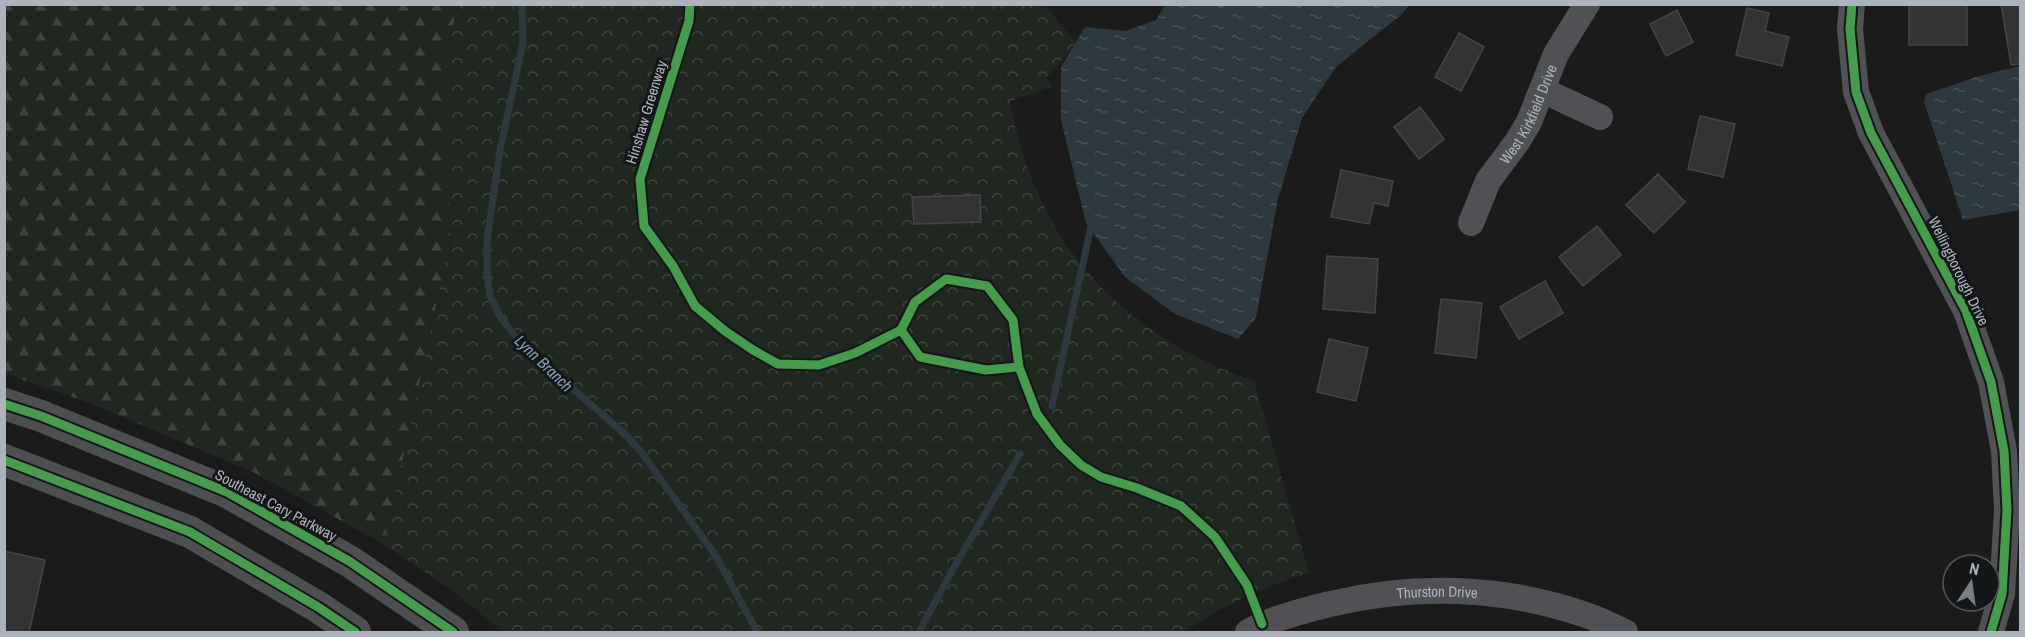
<svg xmlns="http://www.w3.org/2000/svg" width="2025" height="637" font-family="'Archivo Narrow',sans-serif">
<style>
.forest{fill:url(#forest-firs)}
.park{fill:url(#park-crowns)}
.water{fill:url(#water-ripples)}
.lines{fill:none;stroke-linecap:round;stroke-linejoin:round}
.stream{stroke:#2d383f;stroke-width:7}
.building{fill:#333334;stroke:#444548;stroke-width:1.5}
.minor{stroke:#4f5155;stroke-width:26}
.major{stroke:#4d4e50;stroke-width:32}
.cycleway-casing{stroke:#151618;stroke-width:13}
.cycleway{stroke:#469c4c;stroke-width:9}
.labels{text-anchor:middle;dominant-baseline:central;stroke-width:6;stroke-linejoin:round;paint-order:stroke}
.street-label{font-size:15px;fill:#acb3bd;stroke:#151618}
.water-label{font-size:16px;font-style:italic;fill:#83a3b9;stroke:#151618}
</style>
<defs>
<pattern id="forest-firs" width="22" height="20" patternUnits="userSpaceOnUse" patternTransform="scale(1.5)"><rect width="22" height="20" fill="#1f2720"/><path d="M5 1l3.5 6h-7zM16 11l3.5 6h-7z" fill="#3d443e"/></pattern>
<pattern id="park-crowns" width="20" height="18" patternUnits="userSpaceOnUse" patternTransform="scale(1.5)"><rect width="20" height="18" fill="#1f2720"/><path d="M2 6a3 3 0 1 1 6 0M12 15a3 3 0 1 1 6 0" fill="none" stroke="#3d443e"/></pattern>
<pattern id="water-ripples" width="26" height="14" patternUnits="userSpaceOnUse" patternTransform="scale(1.5)"><rect width="26" height="14" fill="#2d383f"/><path d="M2 4q2-2 4 0t4 0M15 11q2-2 4 0t4 0" fill="none" stroke="#495259"/></pattern>
</defs>
<rect width="100%" height="100%" fill="#1b1b1c"/>
<polygon class="forest" points="5,5 457,5 447,63 450,239 410,429 383,544 255,473 87,402 5,374"/>
<path class="park" d="M1044 4 1076 43 1046 78 1053 87 1010 101C1034 241 1121 335 1254 381L1309 573C1263 586 1223 606 1183 632H503L449 588 383 544 410 429 450 239 447 63 457 5Z"/>
<g class="water">
<polygon points="1166,4 1409,5 1402,14 1336,67 1302,118 1278,199 1256,318 1238,339 1175,314 1125,277 1086,223 1061,120 1061,67 1085,27 1125,31 1156,20"/>
<polygon points="2020,66 2020,210 1963,220 1924,102 1926,94 1979,76"/>
</g>
<g class="lines">
<g class="stream">
<polyline points="522,4 523,43 500,150 487,241 487,275 490,296 501,318 522,345 626,435 642,453 716,556 757,632"/>
<polyline points="1052,406 1092,222"/>
<polyline points="919,632 953,569 1020,454"/>
</g>
</g>
<g class="building">
<polygon points="2001,4 2020,4 2020,64 2011,65"/>
<rect x="1909" y="5" width="58" height="40"/>
<polygon points="1747,8 1769,13 1765,31 1789,37 1782,66 1736,55"/>
<polygon points="1677,10 1693,42 1666,56 1650,24"/>
<polygon points="1459,33 1484,47 1461,91 1435,77"/>
<polygon points="1420,107 1444,139 1419,159 1394,127"/>
<polygon points="1700,116 1735,124 1723,177 1688,169"/>
<polygon points="1341,170 1393,181 1388,206 1374,203 1369,224 1331,217"/>
<polygon points="1658,174 1685,202 1654,233 1626,205"/>
<polygon points="980,195 981,222 914,224 912,197"/>
<polygon points="1597,226 1621,255 1583,286 1559,257"/>
<polygon points="1327,256 1378,259 1375,313 1323,309"/>
<polygon points="1545,281 1563,313 1519,339 1500,307"/>
<polygon points="1441,299 1482,303 1476,358 1435,353"/>
<polygon points="1329,339 1368,348 1356,401 1317,392"/>
<polygon points="4,551 45,560 29,633 4,633"/>
</g>
<g class="lines">
<g class="minor">
<polyline points="1852,4 1850,29 1856,92 1871,133 1966,311 1991,382 2004,451 2007,510 2002,594 1991,632"/>
<polyline points="1542,90 1600,117"/>
<path id="s1" d="M1471 223 1488 181 1517 142 1529 122 1556 54 1587 4"/>
<path id="s2" d="M1248 632C1273 618 1302 611 1330 604 1414 584 1501 586 1583 614 1597 618 1611 626 1625 632"/>
</g>
<g class="major">
<polyline points="4,404 41,416 227,492 349,561 453,632"/>
<polyline points="4,460 190,532 318,607 355,632"/>
</g>
<defs>
<g id="cycleway">
<polyline points="690,4 689,21 640,179 644,226 673,266 695,306 725,331 753,350 778,364 819,365 855,353 901,330"/>
<polyline points="1852,4 1850,29 1856,92 1871,133 1966,311 1991,382 2004,451 2007,510 2002,594 1991,632"/>
<polyline points="1019,367 986,370 920,357 901,330 915,302 946,279 987,286 1013,320 1019,367 1037,414 1060,445 1081,465 1101,477 1137,488 1181,506 1215,537 1247,585 1262,624"/>
<polyline points="4,404 41,416 227,492 349,561 453,632"/>
<polyline points="4,460 190,532 318,607 355,632"/>
</g>
</defs>
<use href="#cycleway" class="cycleway-casing"/>
<use href="#cycleway" class="cycleway"/>
</g>
<g class="labels">
<g class="street-label">
<text transform="translate(646 112) rotate(-73)">Hinshaw Greenway</text>
<text stroke="none"><textPath href="#s1" startOffset="124">West Kirkfield Drive</textPath></text>
<text transform="translate(1959 271) rotate(64)">Wellingborough Drive</text>
<text transform="translate(276 505) rotate(28)">Southeast Cary Parkway</text>
<text stroke="none"><textPath href="#s2" startOffset="195">Thurston Drive</textPath></text>
</g>
<g class="water-label">
<text transform="translate(544 363) rotate(44)">Lynn Branch</text>
</g>
</g>
<rect width="2025" height="637" fill="none" stroke="#acb3bd" stroke-width="12"/>
<g transform="translate(1971 583) rotate(13)"><circle r="28" fill="#151618" stroke="#51555a" stroke-width="1.5"/>
<path d="M0-4.5L10 22L0 15L-10 22Z" fill="#797e85"/>
<text y="-9" font-size="16" font-weight="bold" text-anchor="middle" fill="#acb3bd">N</text>
</g>
</svg>
